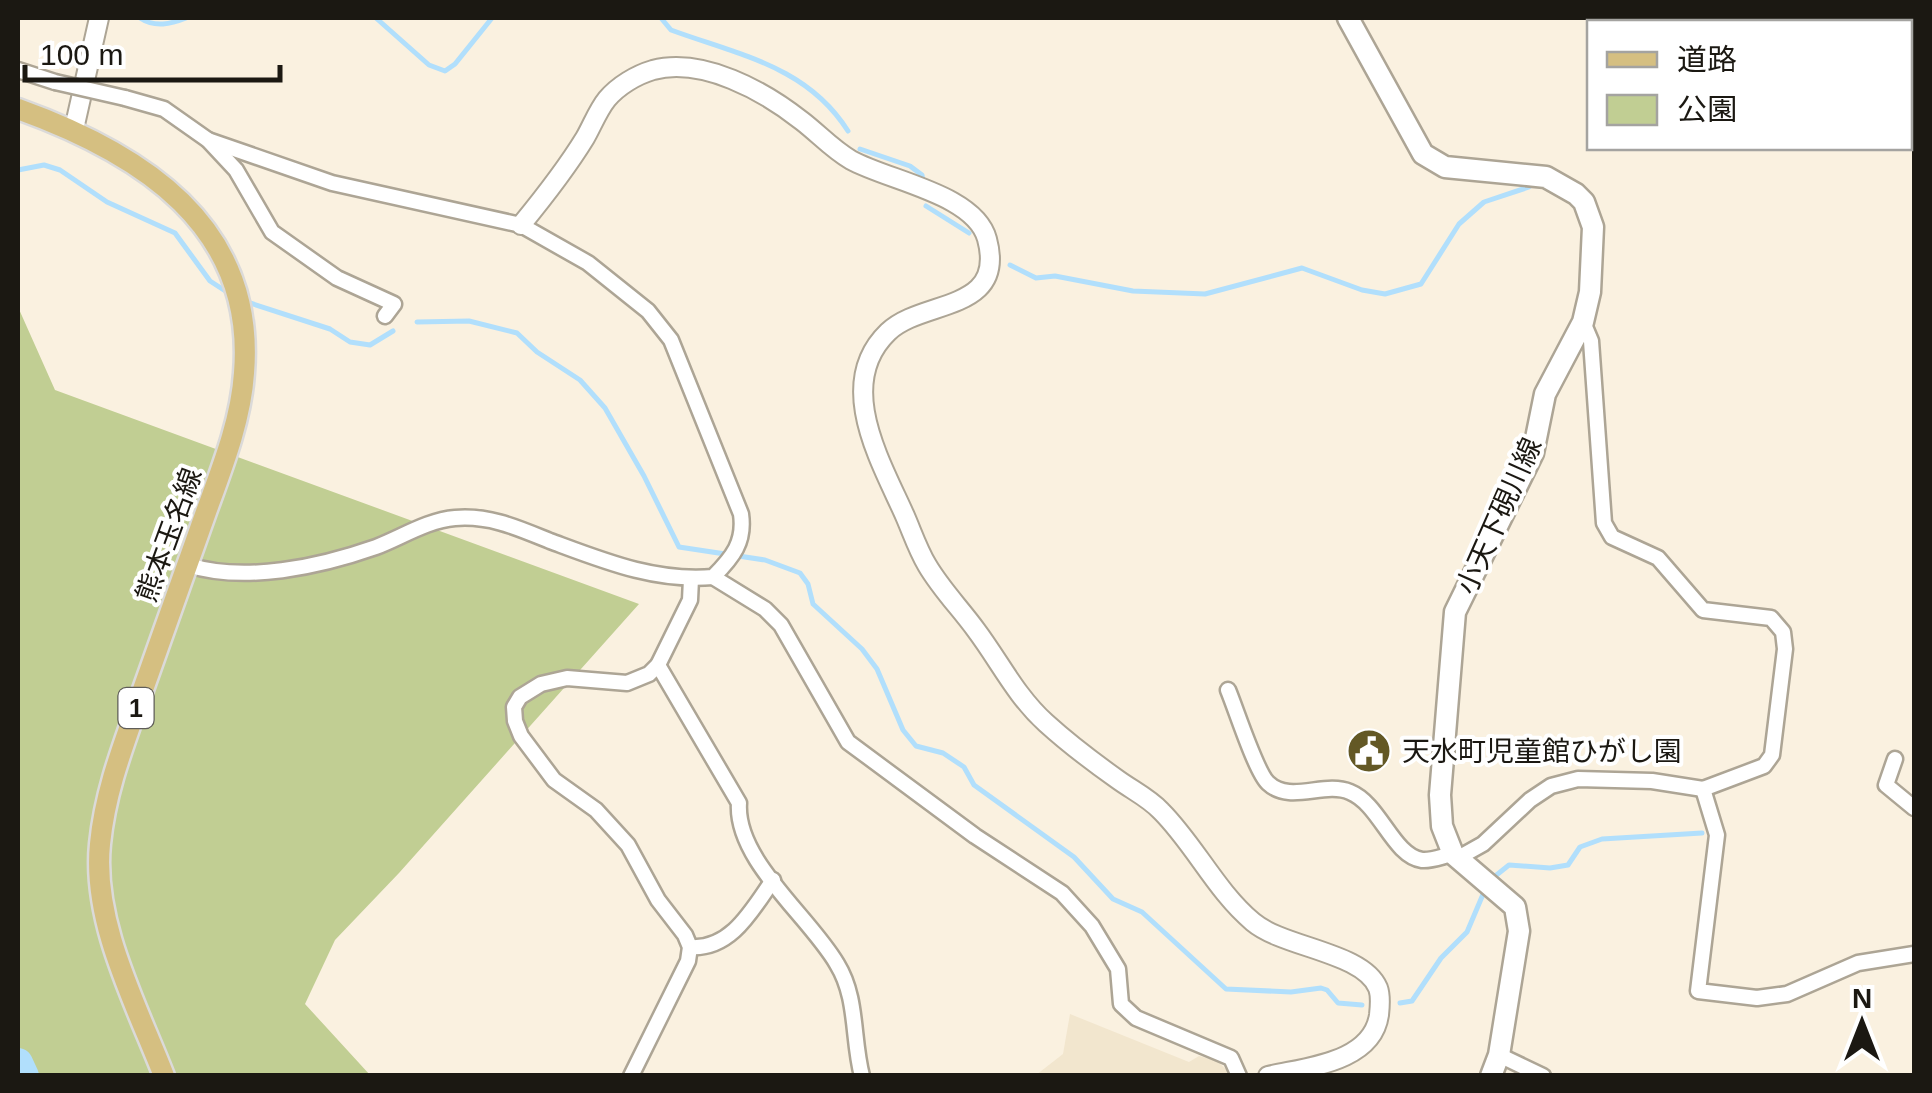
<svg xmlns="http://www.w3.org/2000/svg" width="1932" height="1093" font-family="Helvetica,'Noto Sans JP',sans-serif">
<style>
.built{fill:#f2e6ce}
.green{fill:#c1ce93}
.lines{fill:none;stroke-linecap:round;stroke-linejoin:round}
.stream{stroke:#b1dffc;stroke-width:5}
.river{stroke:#b1dffc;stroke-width:30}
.minor-casing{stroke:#ada595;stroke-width:19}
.tertiary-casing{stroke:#ada595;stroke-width:22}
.secondary-casing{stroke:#ada595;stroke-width:25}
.primary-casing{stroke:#dbdad9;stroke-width:25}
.minor{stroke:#fff;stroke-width:14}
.tertiary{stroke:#fff;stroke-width:18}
.secondary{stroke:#fff;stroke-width:20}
.primary{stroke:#d5bf81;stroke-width:20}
.minor-bridge-casing{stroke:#ada595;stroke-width:19;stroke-linecap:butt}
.minor-bridge{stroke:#fff;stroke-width:14}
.labels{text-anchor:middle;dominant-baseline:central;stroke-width:8;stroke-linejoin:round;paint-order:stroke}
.shield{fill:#fff;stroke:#5f5d59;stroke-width:2.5}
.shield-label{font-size:25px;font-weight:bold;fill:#1b1812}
.street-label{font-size:28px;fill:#1b1812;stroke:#fff}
.poi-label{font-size:28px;fill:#1b1812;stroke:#fff;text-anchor:start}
</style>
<rect width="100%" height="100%" fill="#faf1e0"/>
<polygon class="built" points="1070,1014 1189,1062 1199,1056 1217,1061 1229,1072 1228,1075 1036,1075 1063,1054"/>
<polygon class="green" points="18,307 55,390 639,604 399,873 335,940 305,1004 370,1075 18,1075"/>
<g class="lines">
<g class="stream">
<path d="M140 18C155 28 171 24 186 18"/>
<polyline points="376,18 429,65 445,71 455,64 492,18"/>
<path d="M661 18 671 30C739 55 807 66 848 131"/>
<polyline points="860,149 910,166 922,175 923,181"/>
<polyline points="18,170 44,165 60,170 107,202 175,233 210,281 230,294"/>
<polyline points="926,206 969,233"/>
<polyline points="1010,265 1036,278 1055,276 1133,291 1205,294 1302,268 1362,290 1385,294 1421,284 1459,224 1484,202 1529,187"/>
<polyline points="244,301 330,329 350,342 370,345 393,331"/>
<polyline points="417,322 469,321 517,333 537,352 580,380 605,408 644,476 679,547 765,560 800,573 808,584 813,604 862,649 877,669 903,730 916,746 943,753 964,767 974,785 1074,857 1113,899 1142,912 1226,989 1291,992 1321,988 1327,990 1338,1003 1362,1005"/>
<polyline points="1494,877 1509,865 1550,868 1568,865 1580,847 1602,839 1702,833"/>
<polyline points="1400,1003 1412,1001 1441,958 1467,932 1484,892"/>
</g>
<polyline class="river" points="18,1063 24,1076"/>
<defs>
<g id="minor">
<polyline points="18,70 55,82"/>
<polyline points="125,98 164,109 208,140 236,170 272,232 337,278 394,304 385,316"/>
<path d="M188 565C245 583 319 567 376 547 400 538 428 520 455 518 490 515 518 528 550 541 604 561 655 582 713 577 733 557 745 542 741 514L671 340 648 311 588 263 521 225 332 183 208 140"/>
<polyline points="713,577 765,609 781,625 848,742 975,836 1062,893 1092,926 1118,969 1121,1004 1136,1018 1231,1058 1239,1076"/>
<path d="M658 665 739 803C735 860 810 917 837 964 858 998 852 1038 862 1076"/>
<path d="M1228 690C1236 709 1256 772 1268 783 1290 804 1324 781 1350 792 1380 804 1393 856 1422 860 1431 861 1443 856 1453 854"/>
<polyline points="1895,759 1886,785 1914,808"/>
<polyline points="1703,789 1717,835 1698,991 1757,998 1787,994 1858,963 1914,954"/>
<polyline points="1458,858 1483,844 1530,800 1551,786 1578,779 1652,781 1703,789 1764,766 1772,755 1785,649 1783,632 1771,618 1703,610 1658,558 1612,537 1604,523 1591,341 1583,322"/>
<path d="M690 947C731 950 752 910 773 880"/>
<polyline points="1499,1055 1543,1076"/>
<polyline points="631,1076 688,961 690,947 685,935 658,900 628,845 596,810 554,780 521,736 515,721 514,707 520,697 541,684 567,678 627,683 649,674 658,665 690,600 691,579"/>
</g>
<g id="tertiary">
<polyline points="74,129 99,18"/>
<path d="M521 225C544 197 566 169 585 138 592 126 598 110 607 99 618 86 636 75 653 70 703 57 764 91 802 121 819 134 832 149 851 160 889 181 975 194 987 239 1007 313 922 299 888 332 834 384 881 462 905 516 912 532 918 550 927 565 941 589 960 608 976 630 1000 662 1016 696 1046 723 1068 743 1093 762 1117 779 1132 790 1149 798 1161 811 1195 845 1216 891 1253 922 1284 948 1363 952 1378 988 1381 996 1380 1006 1379 1015 1372 1063 1306 1067 1268 1076"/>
</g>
<polyline id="secondary" points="1348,18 1423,154 1445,167 1546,177 1576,194 1584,202 1593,227 1590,292 1583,322 1545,394 1533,453 1455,612 1440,795 1442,826 1453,854 1515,907 1519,931 1499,1055 1491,1076"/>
<path id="primary" d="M18 109C140 153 256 225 244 373 241 420 222 468 206 512 184 574 162 636 140 698 123 746 105 792 100 844 92 922 136 1004 164 1076"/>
</defs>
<use href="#minor" class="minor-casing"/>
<use href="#tertiary" class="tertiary-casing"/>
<use href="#secondary" class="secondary-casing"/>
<use href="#primary" class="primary-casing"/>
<use href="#minor" class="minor"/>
<use href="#tertiary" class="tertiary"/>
<use href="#secondary" class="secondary"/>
<use href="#primary" class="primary"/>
<defs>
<polyline id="minor-bridge" points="55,82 125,98"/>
</defs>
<use href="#minor-bridge" class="minor-bridge-casing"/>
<use href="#minor-bridge" class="minor-bridge"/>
</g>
<defs>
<symbol id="civic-disc" viewBox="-11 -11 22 22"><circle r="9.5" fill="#635825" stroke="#fff"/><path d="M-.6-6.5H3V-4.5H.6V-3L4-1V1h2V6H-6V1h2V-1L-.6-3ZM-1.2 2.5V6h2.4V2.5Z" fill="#fff"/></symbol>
</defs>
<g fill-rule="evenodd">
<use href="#civic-disc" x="1344" y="726" width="50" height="50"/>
</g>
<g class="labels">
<rect class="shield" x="118.5" y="688" width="35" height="40" rx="8"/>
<g class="shield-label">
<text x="136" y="708">1</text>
</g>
<g class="street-label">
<text transform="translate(1499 516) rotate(-66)">小天下硯川線</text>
<text transform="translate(169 535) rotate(-70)">熊本玉名線</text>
</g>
<g class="poi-label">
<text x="1402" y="751">天水町児童館ひがし園</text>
</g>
</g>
<rect width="1932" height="1093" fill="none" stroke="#1b1812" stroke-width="40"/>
<rect x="1587" y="20" width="325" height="130" fill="#ffffff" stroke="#a4a3a0" stroke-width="2.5"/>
<rect x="1607" y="52" width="50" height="15" fill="#d5bf81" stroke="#a4a3a0" stroke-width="2.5"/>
<text x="1677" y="70" font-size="30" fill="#1b1812">道路</text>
<rect x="1607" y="95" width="50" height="30" fill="#c1ce93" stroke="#a4a3a0" stroke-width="2.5"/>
<text x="1677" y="120" font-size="30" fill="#1b1812">公園</text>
<g transform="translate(1862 1023)" stroke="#ffffff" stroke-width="8" paint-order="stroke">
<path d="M0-8L18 38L0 25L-18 38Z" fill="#1b1812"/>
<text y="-15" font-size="28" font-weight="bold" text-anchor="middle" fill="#1b1812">N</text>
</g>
<path d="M25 65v15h255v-15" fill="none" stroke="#1b1812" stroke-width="5"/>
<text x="40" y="65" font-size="30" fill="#1b1812" stroke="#ffffff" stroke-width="8" paint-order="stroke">100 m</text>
</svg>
